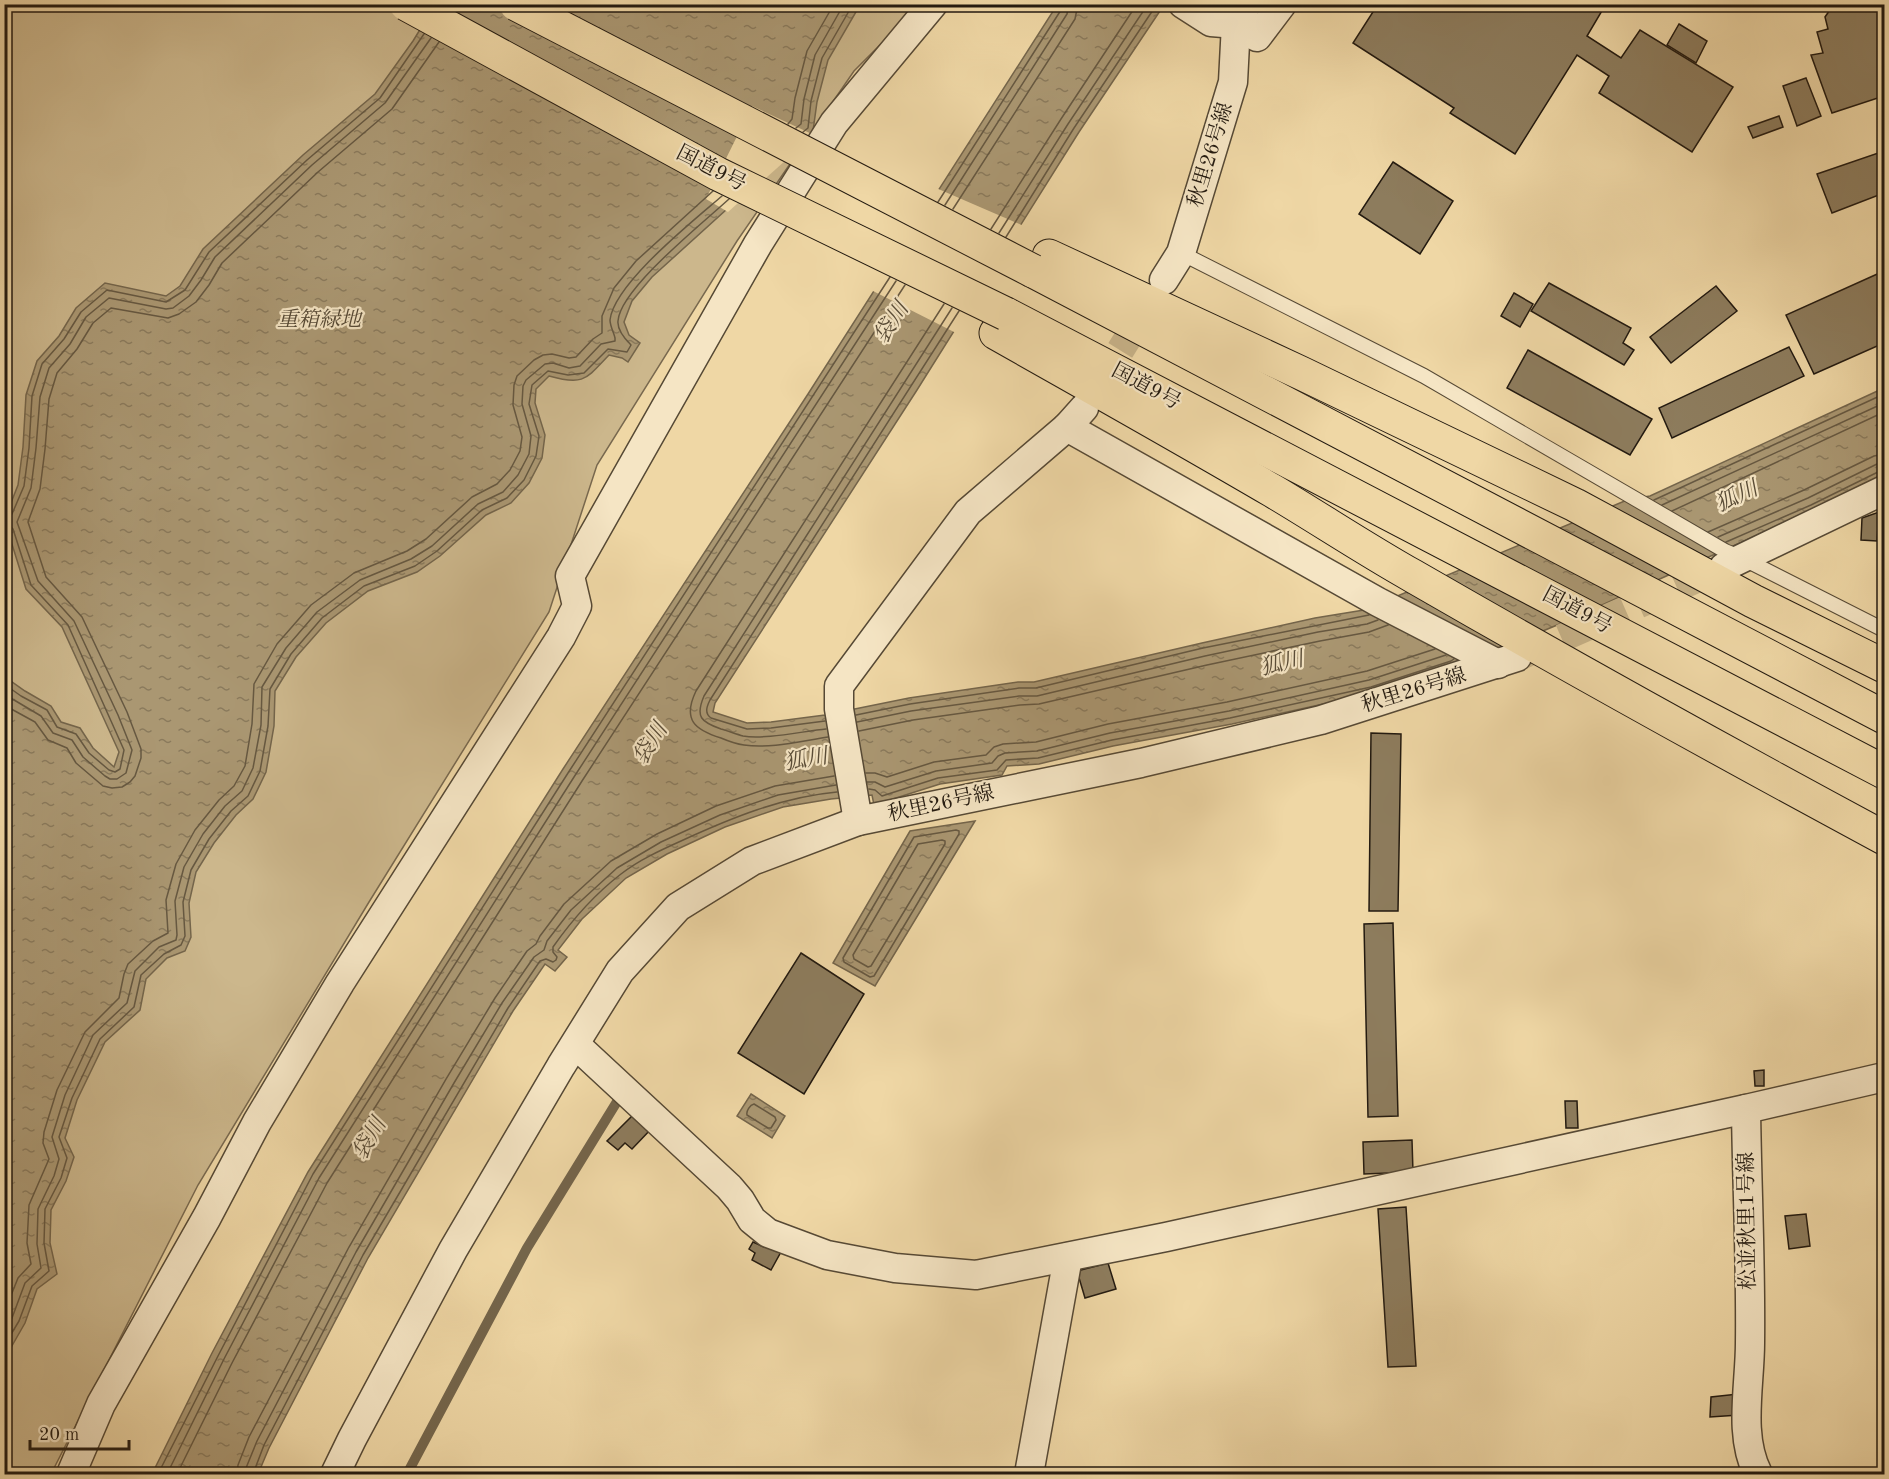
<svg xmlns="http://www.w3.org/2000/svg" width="1889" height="1479" font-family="'Old Standard TT','Noto Serif JP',serif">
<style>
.park{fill:#ccb78c;stroke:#78684e;stroke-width:1.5}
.water{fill:url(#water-ripples);stroke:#74654b;stroke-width:1.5}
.pier{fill:#efd7a5}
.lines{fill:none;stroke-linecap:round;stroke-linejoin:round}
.shore{stroke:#665841;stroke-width:1.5}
.stream{stroke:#74654b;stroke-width:10}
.building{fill:#8d7c5d;stroke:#231a10;stroke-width:1.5}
.minor-tunnel{stroke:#c6b187;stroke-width:28;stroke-dasharray:28 14;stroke-linecap:butt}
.service-casing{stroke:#564935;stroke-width:16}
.minor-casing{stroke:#564935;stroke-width:31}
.trunk-casing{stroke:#231a10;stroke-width:35}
.service{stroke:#f5e5c4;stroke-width:14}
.minor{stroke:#f5e5c4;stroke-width:28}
.trunk{stroke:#efd7a5;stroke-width:33}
.trunk-bridge-casing{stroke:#231a10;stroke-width:35;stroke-linecap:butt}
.trunk-bridge{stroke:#efd7a5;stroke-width:33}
.labels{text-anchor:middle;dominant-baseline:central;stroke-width:4.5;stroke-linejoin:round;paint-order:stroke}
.street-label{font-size:21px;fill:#231a10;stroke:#f5e5c4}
.park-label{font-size:21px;font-style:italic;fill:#564935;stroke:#f5e5c4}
.water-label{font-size:22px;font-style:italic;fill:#594c37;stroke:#f5e5c4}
</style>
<defs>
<pattern id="water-ripples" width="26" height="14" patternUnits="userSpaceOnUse" patternTransform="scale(1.5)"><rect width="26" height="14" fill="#aa9772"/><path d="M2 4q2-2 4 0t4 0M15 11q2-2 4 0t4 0" fill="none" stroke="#8a7a5c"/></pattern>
</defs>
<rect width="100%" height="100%" fill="#efd7a5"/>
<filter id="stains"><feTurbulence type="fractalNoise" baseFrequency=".00333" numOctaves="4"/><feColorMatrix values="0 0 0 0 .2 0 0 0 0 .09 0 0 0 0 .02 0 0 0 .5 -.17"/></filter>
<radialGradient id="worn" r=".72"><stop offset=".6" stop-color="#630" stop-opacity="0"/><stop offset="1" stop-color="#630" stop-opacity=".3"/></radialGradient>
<polygon class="park" points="5,5 920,5 854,71 737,241 597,465 549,612 369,902 198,1185 51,1474 5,1474"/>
<g class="water">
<path d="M435 5H860L828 60 817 102 813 131 652 277 632 301 624 322 629 335 640 343 628 362 622 358 609 355C586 379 584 386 549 376L536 389 535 403 545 435 542 458 529 483 511 503 486 515 440 556 417 572 368 591 326 623 296 657 275 691 274 726 266 772 253 799 236 815 214 843 196 872 189 903 191 937 185 951 167 958 146 979 140 1010 105 1042 77 1100 65 1138 74 1157 66 1181 51 1210 50 1243 57 1274 37 1289 25 1323 5 1358V677L25 691 51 706 61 722 80 728 93 748 114 767 119 752 62 627 26 589 5 522V518L18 485 23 447 26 395 37 361 59 336 76 308 105 283 166 296 180 286 203 249 303 155 375 94 413 41Z"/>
<polygon points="1057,5 1164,5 1079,132 917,390 715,703 713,712 747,723 771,722 825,715 909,698 1018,682 1034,682 1202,643 1315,618 1364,610 1627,500 1650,496 1884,388 1884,475 1813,510 1562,623 1466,663 1373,693 1232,724 1113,746 1039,764 1007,766 1002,775 940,784 874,805 872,795 831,799 783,807 725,827 667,854 626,878 582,919 558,950 567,957 555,971 545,964 513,1011 368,1258 269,1448 258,1474 152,1474 212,1353 308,1172 563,769 808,394"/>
<polygon points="975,821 875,986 833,963 910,831"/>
<polygon points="751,1094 785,1116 772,1138 737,1116"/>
</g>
<g class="pier">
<polygon points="752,106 814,135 728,212 706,199"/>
<polygon points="936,188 1024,226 956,333 871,290"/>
</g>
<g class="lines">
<g class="shore">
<polyline points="788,124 792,119 795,98 807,51 834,4"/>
<polyline points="796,128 801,124 804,99 815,55 844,4"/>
<polyline points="803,132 808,128 811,101 822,58 853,4"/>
<polyline points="938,202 1061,10 1062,4"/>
<polyline points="945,205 1067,14 1069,4"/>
<polyline points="953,209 1075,19 1078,4"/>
<polyline points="991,229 1061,119 1137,4"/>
<polyline points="999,233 1068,124 1148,4"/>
<polyline points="1006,237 1074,128 1157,4"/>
<polyline points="1654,500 1884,394"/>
<polyline points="1662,505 1884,403"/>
<polyline points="1672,511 1884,412"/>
<polyline points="4,518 9,517 12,514 24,486 29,448 32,396 42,364 64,339 81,312 107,290 166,302 185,290 209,252 307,160 380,98 424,34"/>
<polyline points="4,525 9,525 13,529 31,585 68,625 124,750 120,769 115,772 109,770 89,753 76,734 57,727 47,710 21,696 4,684"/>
<polyline points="1708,532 1804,490 1874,456 1884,454"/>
<polyline points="1718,537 1808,498 1877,464 1884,463"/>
<polyline points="1726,542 1811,505 1880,471 1884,470"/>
<polyline points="4,694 41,716 53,733 72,740 83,757 105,776 110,779 117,779 126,773 132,750 118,715 74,621 38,581 17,522 31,488 36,448 40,397 49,368 70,344 86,317 109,298 166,309 173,308 189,296 201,280 215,257 312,165 385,103 431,38"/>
<polyline points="4,705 35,722 48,740 67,748 76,763 103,786 112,788 122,787 130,782 135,776 141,758 141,749 127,712 82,617 46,577 28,522 40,489 45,449 49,399 57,373 77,349 93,323 111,308 168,318 179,314 196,302 209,285 222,263 318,172 392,109 439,42"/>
<polyline points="856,715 910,704 1019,688 1036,688 1203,648 1369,615"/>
<path d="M825 721 771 728 747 729 711 718C704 713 707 706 710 700L959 311"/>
<polyline points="857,722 911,711 1019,696 1037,696 1205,656 1318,632 1367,624 1378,620"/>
<path d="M826 729C804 731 764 740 743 736 736 734 728 731 721 729 701 722 695 717 704 696L952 308"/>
<polyline points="859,731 913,720 1020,705 1039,704 1207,665 1320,641 1369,632 1388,625"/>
<path d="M828 737C801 741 770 749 744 745 736 744 728 741 721 738 695 730 682 720 696 691L944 304"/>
<polyline points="866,773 875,773 887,777 934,762 986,755 994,747 1003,744 1036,742 1108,724 1227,702 1367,671 1435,649"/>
<polyline points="867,782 875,782 885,787 936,771 992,763 998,756 1005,753 1037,751 1110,733 1229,711 1369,680 1446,655"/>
<polyline points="869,789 875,790 882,796 938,778 997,770 1006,760 1038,758 1112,740 1230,718 1371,687 1451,661 1454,659"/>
<polygon points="956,830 959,831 959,834 874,976 870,977 844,962 843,958 914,837"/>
<polygon points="942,840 945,841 945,844 871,966 868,967 854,959 853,955 918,844"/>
<path d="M754 1104 775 1117 776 1120 771 1128H768L747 1115C746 1111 750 1105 754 1104Z"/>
<polyline points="4,1313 18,1278 31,1264 27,1243 29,1205 49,1159 43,1143 44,1132 57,1090 85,1032 119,998 124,974 128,964 153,941 168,933 166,900 176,864 195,830 219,800 234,786 245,766 252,724 254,684 277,644 311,605 354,573 407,551 426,539 472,497 497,484 510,470 520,451 522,437 513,405 514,385 517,376 534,360 543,355 552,354 569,358 576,357 593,339 602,333 602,316 614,288 636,261 713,191"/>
<path d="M4 1331 12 1318 25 1283 41 1268 37 1244 38 1209 54 1176 59 1159 52 1137 65 1095 93 1035 127 1003 135 971 159 947 176 940 177 935 175 901 184 867 203 834 225 806 242 791 253 768 261 725 262 687 286 648 317 612 360 580 411 559 432 546 478 504 503 492 518 475 529 454 531 436 522 404 523 386 526 380 545 364 553 363 569 368 580 366 601 344 615 341V338C614 333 610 326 610 320 614 284 693 221 722 196"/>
<path d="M4 1346 19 1321 32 1286 49 1271 44 1243 45 1209 61 1178 67 1158 59 1137 72 1098 100 1039 134 1007 141 975 164 954 181 945 185 936 183 902 191 870 209 839 231 811 248 796 260 771 268 726 270 689 291 654 322 618 364 586 415 566 437 551 482 510 507 498 524 480 536 456 539 436 529 404 532 385 548 371 568 375 584 373 608 349 627 352 631 345C625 339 617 330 618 321 620 289 704 222 729 199"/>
<polyline points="158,1474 218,1356 313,1174 568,773 890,277"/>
<polyline points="167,1474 224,1359 319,1178 574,777 896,281"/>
<polyline points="177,1474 232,1363 327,1183 582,781 905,285"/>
<polyline points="237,1474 238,1465 249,1437 349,1247 446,1079 495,998 527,951 536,944 540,936 564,904 611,861 657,834 716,806 775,786 834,776"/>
<polyline points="246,1474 246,1468 257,1441 356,1252 454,1083 502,1003 534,957 544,950 547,941 571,910 617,868 661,842 720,815 778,795 836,785"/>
<path d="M253 1474 264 1445 363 1255 508 1008 540 961 546 959 553 962 556 960 557 957 553 952V947C572 920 595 894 621 874 639 860 661 850 681 841 731 818 782 797 837 792"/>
</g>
<polyline class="stream" points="407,1474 527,1248 618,1100"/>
</g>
<g class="building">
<polygon points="1378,4 1606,4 1587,36 1621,58 1640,30 1733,87 1692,152 1599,93 1609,76 1577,55 1515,154 1450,113 1454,108 1353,43"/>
<polygon points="1834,4 1884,4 1884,96 1832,113 1811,55 1823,53 1817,32 1828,29 1825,17"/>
<polygon points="1679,24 1707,41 1696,63 1667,45"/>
<polygon points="1806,78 1821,116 1797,126 1783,86"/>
<polygon points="1779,116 1783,127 1753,138 1748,127"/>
<polygon points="1884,151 1884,193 1832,213 1817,174"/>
<polygon points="1393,162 1453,201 1420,254 1359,214"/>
<polygon points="1884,271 1884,343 1814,374 1786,315"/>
<polygon points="1549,283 1631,328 1623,343 1634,350 1624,365 1531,311"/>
<polygon points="1716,286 1737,311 1671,363 1650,337"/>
<polygon points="1514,293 1533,304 1520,327 1501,316"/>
<polygon points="1789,347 1804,376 1672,438 1659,408"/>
<polygon points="1528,350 1652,419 1630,455 1507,388"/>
<polygon points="1879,512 1877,541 1861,540 1862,518"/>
<polygon points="1371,733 1401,734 1398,911 1369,911"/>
<polygon points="1393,923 1398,1116 1368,1117 1364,924"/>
<polygon points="801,953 864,994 804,1094 738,1053"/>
<polygon points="1764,1070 1764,1086 1755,1086 1754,1071"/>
<polygon points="1565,1101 1577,1101 1578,1128 1566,1128"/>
<polygon points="635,1113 652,1128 632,1149 625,1143 618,1150 607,1141"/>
<polygon points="1412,1140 1413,1172 1364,1174 1363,1142"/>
<polygon points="1406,1207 1416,1366 1388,1367 1378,1209"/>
<polygon points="1806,1214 1810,1246 1789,1249 1785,1216"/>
<polygon points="753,1242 764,1247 766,1242 782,1250 771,1270 752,1260 755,1253 749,1249"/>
<polygon points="1108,1263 1116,1289 1085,1298 1077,1271"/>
<polygon points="1738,1394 1739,1415 1710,1417 1711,1397"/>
</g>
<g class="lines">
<g class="minor-tunnel">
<polyline points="1098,386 1148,306"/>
<polyline points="1523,655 1722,568"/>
</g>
<defs>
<polyline id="service" points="1181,253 1424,376 1725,551 1744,559 1884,630"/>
<g id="minor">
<polyline points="1183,4 1211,22 1236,24 1257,37 1282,4"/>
<polyline points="1164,280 1181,253 1233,82 1236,24 1247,4"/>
<polyline points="1084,408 1067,427 968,512 839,686 839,709 858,821 1141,763 1321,720 1517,657"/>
<polyline points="1067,427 1378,602 1498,664"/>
<polyline points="1724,567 1884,490"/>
<polyline points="576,1045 729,1187 740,1200 752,1220 768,1233 827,1255 895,1268 976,1275 1166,1237 1746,1109"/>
<polyline points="71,1474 101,1404 207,1217 257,1122 340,983 561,637 577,606 570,576 758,244 834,123 933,4"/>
<polyline points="335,1474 352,1439 453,1250 561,1066 620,971 678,907 752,861 858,821"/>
<polyline points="1029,1474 1068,1257"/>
<path d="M1758 1474C1738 1435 1750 1386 1750 1343 1751 1265 1747 1187 1746 1109L1884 1077"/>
</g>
<g id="trunk">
<polyline points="1049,256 1301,373 1575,505 1753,601 1884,666"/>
<polyline points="1033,271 1884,717"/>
<polyline points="1006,314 1884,772"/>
<path d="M996 333C1088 385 1181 437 1273 491 1320 519 1365 549 1413 576 1569 666 1726 753 1884 838"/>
</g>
</defs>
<use href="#service" class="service-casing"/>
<use href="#minor" class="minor-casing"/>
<use href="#trunk" class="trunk-casing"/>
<use href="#service" class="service"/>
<use href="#minor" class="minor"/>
<use href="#trunk" class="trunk"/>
<defs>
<g id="trunk-bridge">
<polyline points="406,4 718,174 1006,314"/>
<polyline points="516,4 1033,271"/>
</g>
</defs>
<use href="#trunk-bridge" class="trunk-bridge-casing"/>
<use href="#trunk-bridge" class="trunk-bridge"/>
</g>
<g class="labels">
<g class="street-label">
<text transform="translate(1211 155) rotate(-73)">秋里26号線</text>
<text transform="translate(711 169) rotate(27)">国道9号</text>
<text transform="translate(1146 387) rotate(28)">国道9号</text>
<text transform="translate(1577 611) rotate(28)">国道9号</text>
<text transform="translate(1414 691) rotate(-17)">秋里26号線</text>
<text transform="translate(941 804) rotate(-12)">秋里26号線</text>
<text transform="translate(1748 1221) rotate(-91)">松並秋里1号線</text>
</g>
<g class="park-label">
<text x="319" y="320">重箱緑地</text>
</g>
<g class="water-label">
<text transform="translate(892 323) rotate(-57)">袋川</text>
<text transform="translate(1737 497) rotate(-25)">狐川</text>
<text transform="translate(1282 664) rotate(-13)">狐川</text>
<text transform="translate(651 744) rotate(-58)">袋川</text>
<text transform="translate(806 760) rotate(-10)">狐川</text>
<text transform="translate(370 1139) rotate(-60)">袋川</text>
</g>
</g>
<rect width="1889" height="1479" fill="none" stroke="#efd7a5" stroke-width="24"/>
<rect x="6" y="6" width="1877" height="1467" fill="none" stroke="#231a10" stroke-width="3"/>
<rect x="12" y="12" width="1865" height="1455" fill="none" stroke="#231a10" stroke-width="1.5"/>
<path d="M30 1440v9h99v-9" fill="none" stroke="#231a10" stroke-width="3"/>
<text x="39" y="1440" font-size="18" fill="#231a10" stroke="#f5e5c4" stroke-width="4.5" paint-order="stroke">20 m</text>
<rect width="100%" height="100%" filter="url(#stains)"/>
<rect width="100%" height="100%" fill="url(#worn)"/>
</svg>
